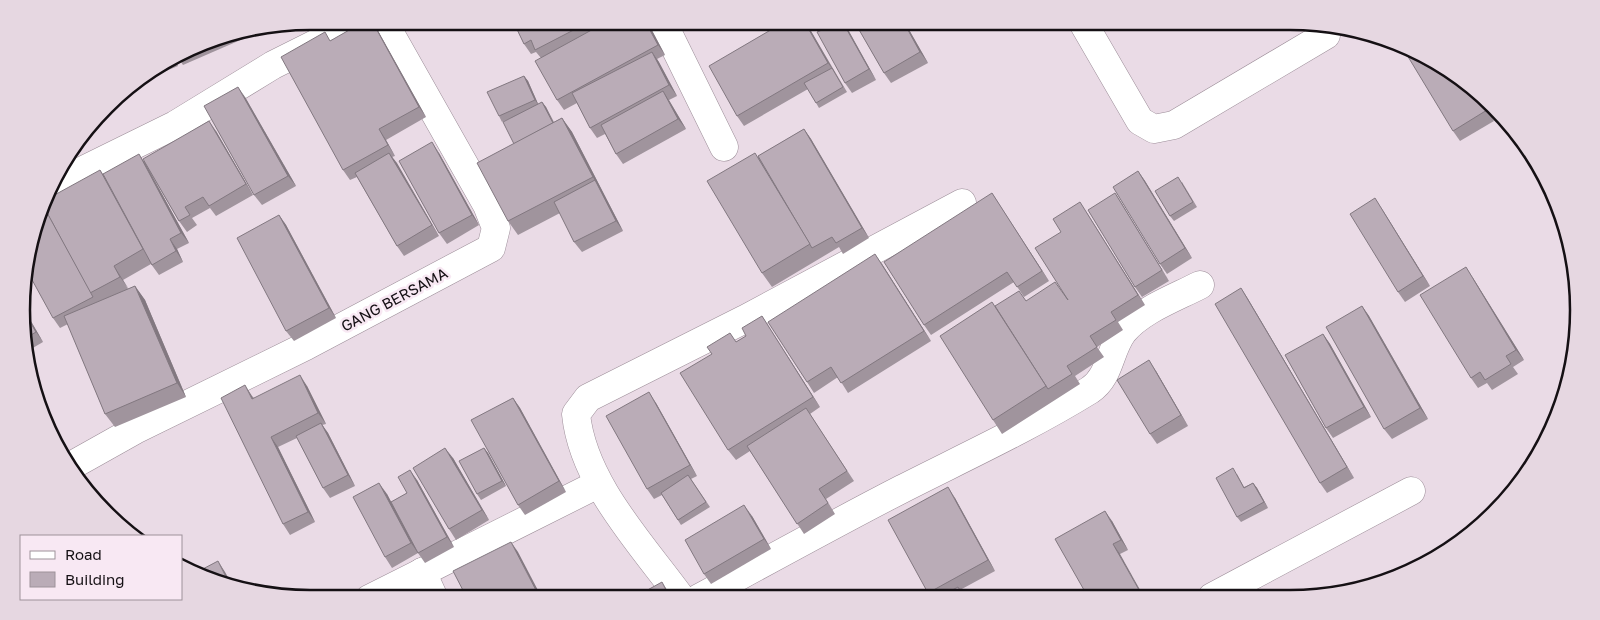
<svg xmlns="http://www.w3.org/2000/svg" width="1600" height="620" font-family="'Golos Text',sans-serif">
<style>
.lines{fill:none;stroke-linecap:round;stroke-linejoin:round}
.street-casing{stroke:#9c8d98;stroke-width:29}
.street{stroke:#fff;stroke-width:28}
.wall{fill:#a0949d}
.shaded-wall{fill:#827880}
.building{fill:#baacb7;stroke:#827880}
.labels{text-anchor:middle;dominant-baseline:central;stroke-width:5;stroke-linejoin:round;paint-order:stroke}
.street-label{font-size:15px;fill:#151014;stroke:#f8e8f3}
.rim{fill:none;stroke:#151014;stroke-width:2.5}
</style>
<rect width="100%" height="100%" fill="#eadbe6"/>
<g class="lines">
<defs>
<g id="street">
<polyline points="662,21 724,147"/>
<polyline points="1082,21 1140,121 1154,129 1174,125 1326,35"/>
<polyline points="53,185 175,125 273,65 361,21"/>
<polyline points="69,467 135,430 306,346 491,248 496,228 487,205 383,21"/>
<polyline points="422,572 434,598"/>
<polyline points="1212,597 1411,491"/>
<path d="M681 598C641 543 583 483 576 414L588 398 745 319 962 203"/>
<path d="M699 598C767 561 834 524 902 489 965 457 1030 427 1090 390 1110 377 1109 351 1123 332 1141 310 1175 298 1200 285"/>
<polyline points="369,599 598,484"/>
</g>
</defs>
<use href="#street" class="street-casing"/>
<use href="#street" class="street"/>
</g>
<g class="wall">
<polygon points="513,21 647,21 665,55 657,59 677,96 669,100 686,129 623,164 616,154 605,134 597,138 590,128 577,103 564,110 557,100 541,58 536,52 531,54 524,44"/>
<polygon points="786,21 805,21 847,92 819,108 808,89 744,126 737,116"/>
<polygon points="854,21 904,21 928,63 891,83 884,73"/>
<polygon points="302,23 278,33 274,27"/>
<polygon points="846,26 876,80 852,93 845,83"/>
<polygon points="268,28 183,65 179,59 217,37"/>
<polygon points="377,29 426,117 386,140 395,156 392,157 439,236 404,256 397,246 357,177 350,180 343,170 331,40"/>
<polygon points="176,61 178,66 149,78 148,77"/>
<polygon points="524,76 528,81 538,104 542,102 546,107 554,122 562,118 572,132 623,231 582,252 574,242 560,213 518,235 508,221 514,144 511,118 502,122 499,116"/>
<polygon points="1479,96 1494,121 1460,141 1453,131"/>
<polygon points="245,97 296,186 262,205 254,195"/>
<polygon points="804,129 811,139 869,238 843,254 839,247 772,287 762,273 758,156"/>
<polygon points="216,131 253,195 216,216 210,208 192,218 197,225 187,232 179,221 150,172 189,243 177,249 183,262 159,275 151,264 123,280 128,289 135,286 145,300 186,397 115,427 105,414 68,324 60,328 53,318 100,170 103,174 144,161"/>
<polygon points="439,153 479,225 447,244 439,233"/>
<polygon points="1138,171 1145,181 1192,258 1167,274 1160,264"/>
<polygon points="1182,182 1197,207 1174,221 1170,216"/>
<polygon points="992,193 1049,281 1024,297 1014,282 931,335 924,325"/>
<polygon points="1115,193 1122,204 1169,281 1142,297 1135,287"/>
<polygon points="1382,209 1430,286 1405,302 1398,292"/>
<polygon points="1087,213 1145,305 1118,322 1123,330 1097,347 1104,357 1075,376 1080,384 1002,434 993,420 995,306 1026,301 1068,300 1061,232"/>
<polygon points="279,215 286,225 336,318 294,341 286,331"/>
<polygon points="882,264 931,341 848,393 838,377 814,393 807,382"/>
<polygon points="1473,278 1524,360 1513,367 1518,374 1492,390 1487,383 1478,388 1471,378"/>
<polygon points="1241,288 1248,299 1354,478 1327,493 1320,483"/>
<polygon points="1362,306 1369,316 1428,419 1392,439 1384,429"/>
<polygon points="25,311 43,342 26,352"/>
<polygon points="762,316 820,407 810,414 854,481 826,499 835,514 804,534 750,451 736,460 728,450 736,342 746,336"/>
<polygon points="1323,334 1330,344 1371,417 1333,438 1326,428"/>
<polygon points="1156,371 1188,426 1157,444 1150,434"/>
<polygon points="307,386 326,424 322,425 328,433 355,486 330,498 323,488 297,438 278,447 315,522 290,535 283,524 252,396 254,398"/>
<polygon points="513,398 520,408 566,492 525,515 518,505"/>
<polygon points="656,403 697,476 691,479 710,507 681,525 662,495 654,499 647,489"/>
<polygon points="484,448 488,453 506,486 481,500 477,494"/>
<polygon points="453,458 489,520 456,540 449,529"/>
<polygon points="1237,474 1244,487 1253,483 1257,488 1268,508 1241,522 1237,517"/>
<polygon points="417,480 454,547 425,563 418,553 406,531 418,553 392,568 385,557 387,494 391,502 407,493"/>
<polygon points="955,498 995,571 960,590 965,597 931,597 928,593"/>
<polygon points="752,516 771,549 711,584 704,574"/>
<polygon points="1112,521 1128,550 1120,554 1088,597"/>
</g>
<g class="shaded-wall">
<polygon points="372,21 377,29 426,117 419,107"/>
<polygon points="645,21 647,21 665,55 658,45"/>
<polygon points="804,21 805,21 807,24 835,73 828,63"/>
<polygon points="842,21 846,26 876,80 869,69"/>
<polygon points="903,21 904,21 928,63 920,52"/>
<polygon points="652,52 659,62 677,96 669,85"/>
<polygon points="524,76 528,81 539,106 535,100"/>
<polygon points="238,87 245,97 296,186 288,176"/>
<polygon points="663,91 670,102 686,129 678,119"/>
<polygon points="1476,93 1479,96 1494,121 1487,110"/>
<polygon points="542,102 546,107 560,136 557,130"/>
<polygon points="562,118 572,132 623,231 616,221"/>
<polygon points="209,121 216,131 253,195 246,184"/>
<polygon points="379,129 386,140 395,156 388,145"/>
<polygon points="804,129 811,139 869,238 862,228"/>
<polygon points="432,142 439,153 479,225 472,215"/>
<polygon points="389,153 397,163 439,236 432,225"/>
<polygon points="139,154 146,165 189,243 181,233"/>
<polygon points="1138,171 1145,181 1192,258 1185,248"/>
<polygon points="992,193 999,204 1049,281 1042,271"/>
<polygon points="1115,193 1122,204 1169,281 1162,270"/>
<polygon points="1375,198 1382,209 1430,286 1423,276"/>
<polygon points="1080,202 1087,213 1145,305 1138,295"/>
<polygon points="279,215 286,225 336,318 329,308"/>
<polygon points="170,239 177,249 183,262 176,251"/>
<polygon points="875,254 882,264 931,341 924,331"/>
<polygon points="114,266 123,280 130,291 120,277"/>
<polygon points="1466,267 1473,278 1524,360 1516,350"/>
<polygon points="135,286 145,300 186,397 177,383"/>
<polygon points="1241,288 1248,299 1354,478 1347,467"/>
<polygon points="1362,306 1369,316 1428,419 1420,408"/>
<polygon points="25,311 43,342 36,332 25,314"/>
<polygon points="762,316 769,327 820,407 813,397"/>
<polygon points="1323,334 1330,344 1371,417 1364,407"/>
<polygon points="1149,360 1156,371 1188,426 1181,415"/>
<polygon points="300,375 307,386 326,424 318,413"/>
<polygon points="245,385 252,396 259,410 252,399"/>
<polygon points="649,392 656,403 697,476 690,465"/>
<polygon points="513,398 520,408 566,492 559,481"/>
<polygon points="321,423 328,433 355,486 348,475"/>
<polygon points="271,437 278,447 315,522 308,512"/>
<polygon points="445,448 453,458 489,520 482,510"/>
<polygon points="484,448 488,453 506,486 502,481"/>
<polygon points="410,470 417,480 454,547 447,537"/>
<polygon points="379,483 387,494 418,553 411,543"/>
<polygon points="1253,483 1257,488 1268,508 1264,502"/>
<polygon points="948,487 955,498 995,571 988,560"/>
<polygon points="744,505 752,516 771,549 764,539"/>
<polygon points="1105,511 1112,521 1128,550 1121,540"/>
<polygon points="511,542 518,552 542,598 540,598"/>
<polygon points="1113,544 1120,554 1144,597 1143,597"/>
<polygon points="218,561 225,572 234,588 231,587"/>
<polygon points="662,582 669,593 672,598 670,598"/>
</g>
<g class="building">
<polygon points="365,21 372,21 419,107 379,129 388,145 343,170 281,57 325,32 330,41"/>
<polygon points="513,21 591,21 535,50 531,40 524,44"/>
<polygon points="608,21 645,21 658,45 557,100 535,61"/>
<polygon points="786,21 804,21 828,63 737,116 709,66"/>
<polygon points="828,21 842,21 869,69 845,83 817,32 822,30 819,26"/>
<polygon points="854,21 903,21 920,52 884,73"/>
<polygon points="1404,50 1466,81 1476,93 1487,110 1453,131"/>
<polygon points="652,52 669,85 590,128 572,93"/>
<polygon points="832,68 843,87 816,103 804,83"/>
<polygon points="524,76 535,100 499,116 487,92"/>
<polygon points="238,87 288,176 254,195 204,106"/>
<polygon points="663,91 678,119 616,154 601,125"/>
<polygon points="542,102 553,123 514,144 503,122"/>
<polygon points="562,118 593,177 508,221 477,163"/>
<polygon points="209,121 246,184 209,206 203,197 185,207 190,215 179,221 143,159"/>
<polygon points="804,129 862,228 836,243 832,237 812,248 758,156"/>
<polygon points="432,142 472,215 439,233 399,161"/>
<polygon points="389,153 432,225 397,246 355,173"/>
<polygon points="755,153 810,244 762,273 707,181"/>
<polygon points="139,154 181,233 170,239 176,251 152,265 103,174"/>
<polygon points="100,170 143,249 114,266 120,277 90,293 45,209 49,198"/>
<polygon points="1138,171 1185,248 1160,264 1113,187"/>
<polygon points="1178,177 1193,202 1170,216 1155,191"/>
<polygon points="595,180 616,221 574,242 554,202"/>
<polygon points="992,193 1042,271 1017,287 1007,272 924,325 884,262"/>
<polygon points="1115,193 1162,270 1135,287 1088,210"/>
<polygon points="1375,198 1423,276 1398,292 1350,214"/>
<polygon points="1080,202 1138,295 1111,312 1116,320 1090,336 1097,347 1067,366 1072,374 1048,389 995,306 1019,291 1026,301 1055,282 1068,300 1035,248 1061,232 1053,219"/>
<polygon points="45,209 93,297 53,318 25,267"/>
<polygon points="279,215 329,308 286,331 237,238"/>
<polygon points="875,254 924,331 841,383 831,367 807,382 768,322"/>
<polygon points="1466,267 1516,350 1506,356 1511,364 1485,380 1480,372 1471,378 1420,295"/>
<polygon points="135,286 177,383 105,414 64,316"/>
<polygon points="1241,288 1347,467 1320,483 1215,304"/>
<polygon points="992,302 1046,386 993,420 940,336"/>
<polygon points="1362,306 1420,408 1384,429 1326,327"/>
<polygon points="25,314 36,332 26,338"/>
<polygon points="762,316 813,397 728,450 680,373 712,354 707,347 730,333 736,342 746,336 742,328"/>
<polygon points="1323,334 1364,407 1326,428 1285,355"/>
<polygon points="1149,360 1181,415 1150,434 1117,380"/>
<polygon points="300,375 318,413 271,437 308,512 283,524 221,398 245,385 252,399"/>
<polygon points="649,392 690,465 647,489 606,416"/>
<polygon points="513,398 559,481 518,505 471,420"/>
<polygon points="806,408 847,471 819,489 828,503 797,524 747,446"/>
<polygon points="321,423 348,475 323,488 296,436"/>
<polygon points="445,448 482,510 449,529 413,468"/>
<polygon points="484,448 502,481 477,494 459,461"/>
<polygon points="1233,468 1244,488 1253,483 1264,502 1237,517 1216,478"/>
<polygon points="410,470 447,537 418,553 391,502 407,493 398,477"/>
<polygon points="688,475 706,502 678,520 661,493"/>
<polygon points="379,483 411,543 385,557 353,497"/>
<polygon points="948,487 988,560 928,593 888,520"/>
<polygon points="744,505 764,539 704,574 685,540"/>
<polygon points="1105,511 1121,540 1113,544 1143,597 1088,597 1055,539"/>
<polygon points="511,542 540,598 467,598 453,571"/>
<polygon points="218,561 231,587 199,571"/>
<polygon points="662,582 670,598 633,598"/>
<polygon points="958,587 964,597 939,597"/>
</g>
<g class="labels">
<g class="street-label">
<text transform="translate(394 299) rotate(-28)">GANG BERSAMA</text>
</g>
</g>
<path d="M0 0H1600V620H0ZM310 30H1290A280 280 0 0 1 1570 310V310A280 280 0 0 1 1290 590H310A280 280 0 0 1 30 310V310A280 280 0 0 1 310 30Z" fill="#e6d7e1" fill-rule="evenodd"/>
<path class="rim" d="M310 30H1290A280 280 0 0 1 1570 310V310A280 280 0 0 1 1290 590H310A280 280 0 0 1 30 310V310A280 280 0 0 1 310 30Z"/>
<rect x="20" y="535" width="162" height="65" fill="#f8e8f3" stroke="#9d929a"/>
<rect x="30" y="551" width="25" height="8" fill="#ffffff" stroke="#9d929a"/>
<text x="65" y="560" font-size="15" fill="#151014">Road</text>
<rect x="30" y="572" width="25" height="15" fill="#baacb7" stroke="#9d929a"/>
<text x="65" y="585" font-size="15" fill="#151014">Building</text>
</svg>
